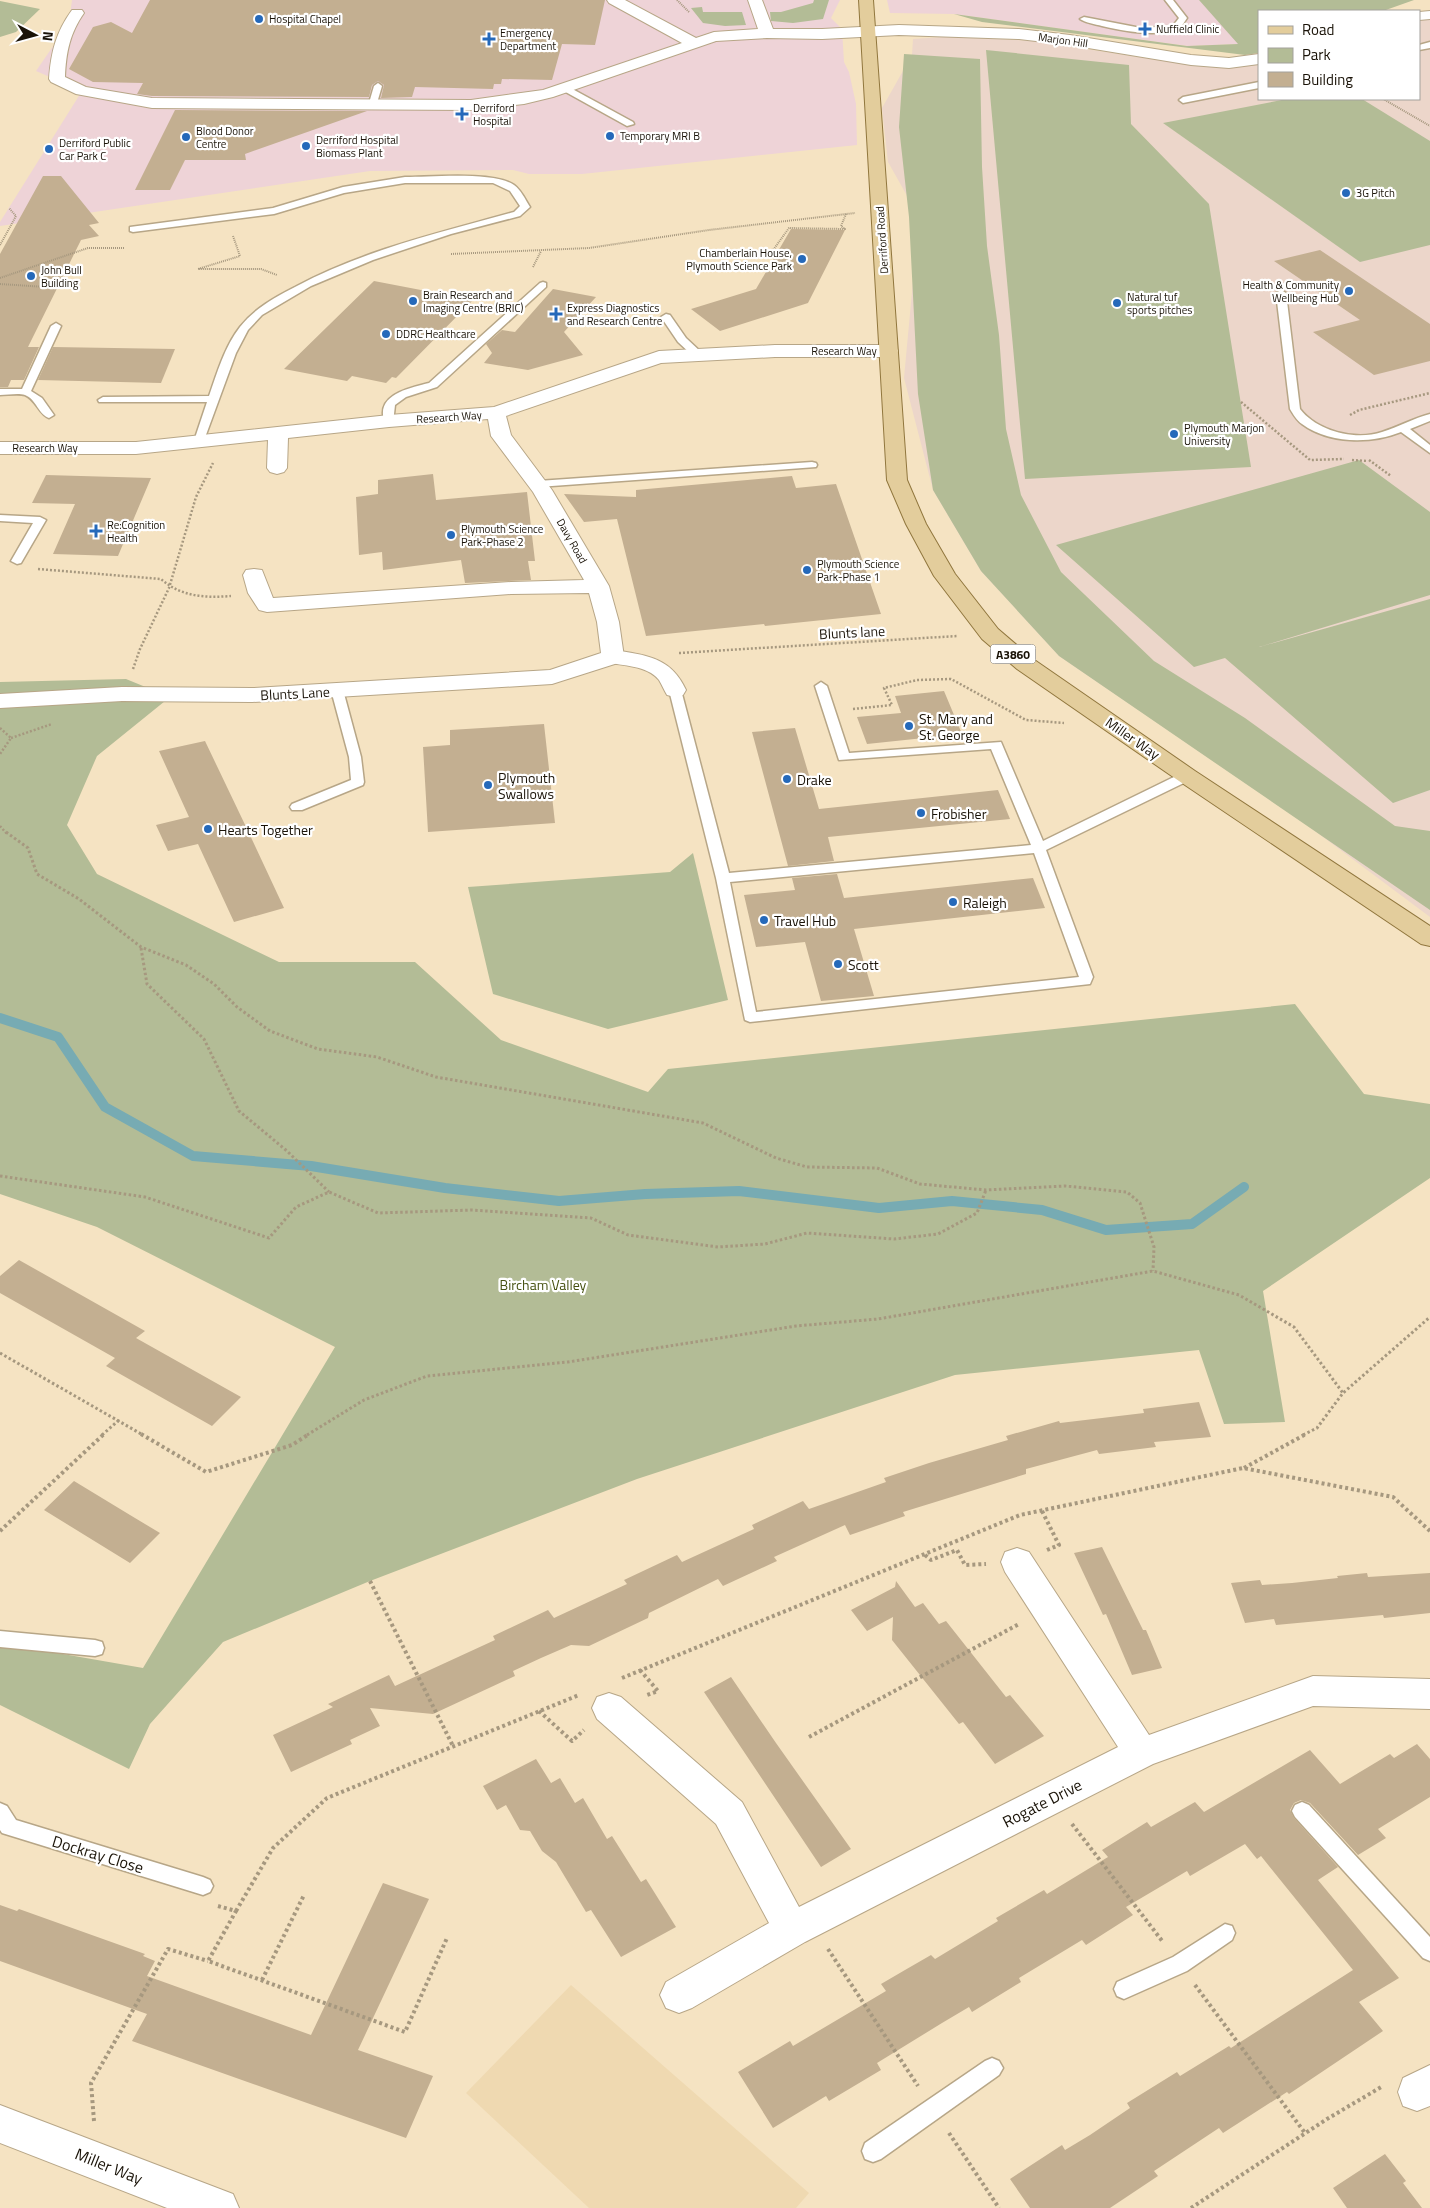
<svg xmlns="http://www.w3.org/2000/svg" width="1430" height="2208" font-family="'Titillium Web',sans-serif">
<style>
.built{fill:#efd9b1}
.education{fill:#ecd6ca}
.medical{fill:#eed3d7}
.green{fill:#b3bc96}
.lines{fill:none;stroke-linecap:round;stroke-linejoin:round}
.stream{stroke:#77abb3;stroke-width:10}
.building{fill:#c3af91}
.lane-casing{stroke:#b7a687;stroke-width:3}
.street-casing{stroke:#b7a687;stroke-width:2}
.secondary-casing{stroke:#b7a687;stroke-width:2}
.primary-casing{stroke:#90763d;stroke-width:2}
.path-far3{stroke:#a6987f;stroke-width:2;stroke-dasharray:1 1;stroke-linecap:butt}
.path-far2{stroke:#a6987f;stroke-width:2.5;stroke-dasharray:2 2;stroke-linecap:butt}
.path-far1{stroke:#a6987f;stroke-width:3;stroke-dasharray:2.5 2.5;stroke-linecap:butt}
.path{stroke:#a6987f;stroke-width:4;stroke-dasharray:3 3;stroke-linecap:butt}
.lane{fill:#fff;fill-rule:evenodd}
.street{fill:#fff;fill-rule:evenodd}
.secondary{fill:#fff;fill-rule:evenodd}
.primary{fill:#e3cd9c;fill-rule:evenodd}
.poi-dot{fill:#2569ba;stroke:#fff;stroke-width:2}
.labels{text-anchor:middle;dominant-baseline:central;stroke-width:4.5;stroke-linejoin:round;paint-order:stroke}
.far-poi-label{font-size:11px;fill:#1a1308;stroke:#fff;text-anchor:start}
.far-street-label{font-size:11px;fill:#1a1308;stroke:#fff}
.shield{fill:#fff;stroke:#5f5a52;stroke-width:1}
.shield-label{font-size:12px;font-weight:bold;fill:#1a1308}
.street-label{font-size:14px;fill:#1a1308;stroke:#fff}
.poi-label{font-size:14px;fill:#1a1308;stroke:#fff;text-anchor:start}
.park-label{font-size:14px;fill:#475212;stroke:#fff}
.near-street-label{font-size:16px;fill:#1a1308;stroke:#fff}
</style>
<rect width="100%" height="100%" fill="#f5e3c2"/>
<polygon class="built" points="571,1985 809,2193 796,2208 589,2208 466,2093"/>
<polygon class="education" points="1430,15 1430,917 1307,825 1059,656 981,571 933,490 904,378 919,217 888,162 882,108 912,55 913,39 957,36 1033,41 1152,59 1229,63 1259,57 1259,99 1419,99 1419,18"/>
<g class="medical">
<polygon points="72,0 840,0 831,18 842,29 844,62 849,72 856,104 857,145 582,174 529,174 513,170 370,171 0,226 0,222 82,91 36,71 69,23"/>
<polygon points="887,0 1201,0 1239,44 1188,46 954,14 890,13"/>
</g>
<g class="green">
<polygon points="814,0 829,0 823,19 793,23 771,21 770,12 781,12 813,3"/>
<polygon points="1199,0 1414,0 1383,11 1259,11 1259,53 1245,55 982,22 954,14 1187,46 1238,44"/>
<polygon points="0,1 40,9 16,32 0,37"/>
<polygon points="702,7 703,12 742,12 746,25 725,26 703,23 691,8"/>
<polygon points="986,50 1129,65 1131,124 1209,204 1251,467 1025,479"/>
<polygon points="904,54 980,59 982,167 987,246 999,335 1006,429 1021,495 1061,572 1154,661 1245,718 1395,826 1430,831 1430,910 1059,656 981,571 933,490 918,394 909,217 899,127"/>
<polygon points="1287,99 1362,99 1430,141 1430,245 1360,262 1163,123"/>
<polygon points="1359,460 1430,512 1430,595 1259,647 1430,599 1430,790 1393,803 1225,658 1194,667 1056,545"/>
<polygon points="126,679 170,697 97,756 67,825 97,874 279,962 415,962 501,1040 648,1092 668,1069 1295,1004 1364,1094 1430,1104 1430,1178 1263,1291 1285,1422 1224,1424 1199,1350 955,1375 637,1479 370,1581 223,1642 150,1724 129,1769 0,1705 0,1643 143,1668 335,1347 97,1227 0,1194 0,682"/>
<polygon points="693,853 728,1000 608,1029 493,994 468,887 670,872"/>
</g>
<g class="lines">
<polyline class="stream" points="0,1018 58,1037 105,1107 193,1156 311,1166 445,1188 559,1201 645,1194 739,1191 879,1208 952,1201 1042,1210 1106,1230 1192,1224 1244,1187"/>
</g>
<g class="building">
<polygon points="150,0 605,0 595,45 562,44 552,80 502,79 501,84 494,84 493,89 415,87 412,97 381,98 384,85 378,81 372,85 369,97 152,96 137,94 143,83 93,82 69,69 93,27 111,22 132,33"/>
<polygon points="175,110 367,111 245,154 246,160 185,160 170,190 135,190"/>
<polygon points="43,176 61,176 99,223 89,225 99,236 81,240 28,347 39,347 24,380 11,380 8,387 0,387 0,254"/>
<polygon points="791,229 845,230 808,303 720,331 691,309 756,289"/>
<polygon points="1320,250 1430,324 1430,361 1374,375 1313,332 1360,320 1274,261"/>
<polygon points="374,281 473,300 396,378 392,377 386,383 352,376 347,381 284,369"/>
<polygon points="553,289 596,297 564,332 583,355 528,370 484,363 492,353 486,344 502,330 515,332"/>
<polygon points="53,347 175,349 161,383 38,380"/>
<polygon points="433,474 436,500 527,492 535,561 528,561 531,580 465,583 461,560 383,570 382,552 359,555 356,497 378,494 378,480"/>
<polygon points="46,475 151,478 118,556 53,554 75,504 32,503"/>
<polygon points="792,476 796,488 836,484 881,614 765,626 764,624 646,636 617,519 584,522 564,494 636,497 636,490"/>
<polygon points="944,691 962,734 867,744 857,717 901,713 895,696"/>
<polygon points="544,724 555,823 428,832 423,747 450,745 450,730"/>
<polygon points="795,728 819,809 998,790 1010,819 828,837 834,861 788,866 752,732"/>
<polygon points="205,741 248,831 284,908 234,922 198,844 168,851 156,825 189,817 159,751"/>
<polygon points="837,874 844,898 1033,878 1045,908 854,929 874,996 821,1001 805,942 756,947 744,895 795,890 792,878"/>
<polygon points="19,1260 145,1331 136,1338 241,1397 212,1426 106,1366 115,1358 0,1293 0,1276"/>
<polygon points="1199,1402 1211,1437 1154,1442 1156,1447 1099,1454 1097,1450 1026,1469 1026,1474 903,1512 905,1516 850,1535 845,1525 774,1557 777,1561 723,1586 718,1579 649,1613 648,1618 589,1646 571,1645 541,1658 513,1671 515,1676 433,1714 370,1708 380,1726 350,1740 352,1744 291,1772 273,1735 333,1707 328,1704 389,1675 395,1686 495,1640 493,1636 548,1610 554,1618 627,1584 624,1580 677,1555 682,1562 754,1529 752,1525 803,1501 809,1509 886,1482 884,1478 929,1463 1008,1440 1006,1436 1059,1421 1060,1423 1144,1413 1143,1409"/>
<polygon points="74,1481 130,1515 160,1533 130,1563 44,1510"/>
<polygon points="1102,1547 1143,1630 1146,1630 1162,1668 1132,1675 1106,1614 1103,1615 1074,1553"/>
<polygon points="1367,1573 1368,1577 1430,1573 1430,1613 1384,1618 1383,1615 1276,1625 1274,1619 1245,1623 1231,1583 1260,1580 1262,1585 1292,1583 1338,1578 1337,1576"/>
<polygon points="896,1581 915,1607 923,1603 939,1624 946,1621 1006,1697 1010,1695 1044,1736 995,1764 963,1722 959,1724 892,1640 893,1617 867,1631 851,1610 895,1587"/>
<polygon points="731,1677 776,1743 851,1849 821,1867 704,1692"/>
<polygon points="1417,1744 1430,1759 1430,1797 1378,1829 1386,1838 1358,1855 1310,1803 1301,1800 1294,1803 1290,1810 1294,1818 1338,1867 1318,1880 1399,1978 1359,2002 1383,2031 1289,2094 1287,2092 1223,2133 1219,2128 1154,2171 1158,2176 1110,2208 1030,2208 1010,2179 1062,2145 1065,2150 1090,2135 1130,2108 1127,2103 1177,2072 1180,2076 1229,2046 1231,2048 1353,1970 1261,1856 1257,1859 1245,1844 1190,1876 1187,1871 1126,1907 1133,1915 1086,1945 1082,1940 1019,1978 1021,1982 972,2012 969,2007 942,2023 877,2063 881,2070 829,2101 826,2096 773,2128 738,2072 790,2041 793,2046 886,1991 881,1984 905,1970 931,1955 935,1959 998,1921 996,1918 1044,1890 1047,1894 1108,1857 1102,1850 1147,1822 1151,1827 1195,1802 1204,1812 1310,1750 1340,1784 1390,1754 1394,1758"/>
<polygon points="536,1759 551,1783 560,1778 575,1803 583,1798 607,1839 612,1836 641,1882 646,1879 676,1927 621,1957 591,1910 586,1912 556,1862 542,1851 530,1831 520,1830 506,1805 497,1810 483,1786"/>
<polygon points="383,1883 429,1899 358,2050 433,2076 406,2138 132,2041 147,2014 0,1961 0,1905 17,1911 19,1909 145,1954 143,1956 155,1961 147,1976 311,2035"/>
<polygon points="1385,2154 1406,2181 1403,2183 1422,2208 1347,2208 1333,2188"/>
</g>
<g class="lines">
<defs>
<g id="lane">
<path d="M1165 0H1173L1187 18 1179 30C1153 36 1128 32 1102 26 1095 24 1086 23 1080 19L1084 17 1141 28 1173 26 1179 18Z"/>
<polygon points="1430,42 1430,48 1419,50 1419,45"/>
<polygon points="1259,82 1259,88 1183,103 1179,100 1183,97"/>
<polygon points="378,83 382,86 377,103 370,105 369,103 374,86"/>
<polygon points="565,85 633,122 634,124 627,126 562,90 561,88"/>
<path d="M405 177C430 177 495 171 514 185 521 190 525 199 530 207L520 216 451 234 373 260 311 286 262 315 248 330 236 353 203 443H195L194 441 207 402H99L98 400 103 397 209 396C217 373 225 346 240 327 254 309 275 297 295 287 364 250 439 233 514 212L520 206 510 191 493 183H405L344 193 274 214 133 232 130 231V227L273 208 343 187Z"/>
<path d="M543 282 546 283V287L437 387 406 397 395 405 393 423H385C374 395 409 388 429 383L540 283Z"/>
<path d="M1281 290 1286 293 1300 409C1317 431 1355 441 1382 432 1398 427 1414 418 1430 414V421L1410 429 1430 445V453L1401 432C1371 444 1329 444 1302 424 1297 421 1293 414 1290 409L1276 293Z"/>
<polygon points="666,314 670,315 686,338 701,352 701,356 693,356 678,342 661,317"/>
<path d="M56 323 61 326 31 391 42 398 54 415 49 418C39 415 36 399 25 395 18 393 8 395 0 395V389H22L51 326Z"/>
<polygon points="812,462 816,463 817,465 816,467 538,487 532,484 538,481"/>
<polygon points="0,515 40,517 46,520 21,563 17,564 11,561 33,523 0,521"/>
<path d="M821 682 827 686 849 753 1001 742 1043 841 1182 773H1192L1193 776 1192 779 1046 850 1093 977 1090 984 750 1022 745 1020 716 878 669 690 671 687 675 686 681 690 729 873 1031 845 991 749 839 760 815 686ZM1034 853 1079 977 756 1012 730 882Z"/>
<polygon points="337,686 343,690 361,757 364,782 363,785 302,810 292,810 290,807 292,804 351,780 349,757 331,690"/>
<polygon points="0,1631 95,1640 102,1642 104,1648 102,1654 95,1656 0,1647"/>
<polygon points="1302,1802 1309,1805 1430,1937 1430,1961 1423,1958 1295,1817 1292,1811 1295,1805"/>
<polygon points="0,1803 7,1806 16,1820 203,1877 210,1880 213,1886 210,1892 203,1895 2,1833 0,1830"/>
<polygon points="1225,1924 1232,1926 1235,1933 1232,1940 1187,1971 1124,1999 1117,1996 1114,1989 1117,1982 1173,1957"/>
<polygon points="992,2058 999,2061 1003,2068 999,2075 881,2159 873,2162 865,2159 862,2151 865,2143 985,2061"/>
</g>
<g id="street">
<path d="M607 0H625L696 38 714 32 758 29 748 0H762L773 29H822L899 25 1019 29 1070 35 1191 55 1229 58 1259 54V64L1229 68 1191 65 1070 45 1019 39 899 35 822 39 767 38 716 41 553 97 524 104 471 110 152 108 76 94 51 82 49 79C51 52 56 32 72 10H82L84 13C70 33 66 52 65 77L86 87 152 98 471 100 543 90 682 43 609 3Z"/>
<polygon points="1430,11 1430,19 1419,20 1419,12"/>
<polygon points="775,345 889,345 896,347 898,351 896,355 889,357 775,357 661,363 506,416 511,435 552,490 609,586 619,622 624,657 621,662 552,684 252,702 122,701 0,708 0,694 122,687 252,688 550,670 601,653 597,622 589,593 511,594 267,612 259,610 248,593 243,575 246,570 254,569 262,570 273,598 511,582 584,580 533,492 491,436 488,419 389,427 288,438 287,468 284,472 277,474 270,472 267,468 268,440 136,454 0,454 0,442 136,442 389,415 494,407 659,351"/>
<polygon points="1017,1548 1029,1552 1149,1735 1313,1676 1430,1679 1430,1709 1313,1706 1153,1764 805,1942 692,2008 679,2013 666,2008 660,1995 666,1982 769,1923 716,1824 597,1719 592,1708 597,1697 609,1693 621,1697 742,1802 799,1907 1118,1747 1005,1572 1001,1562 1005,1552"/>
<polygon points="1430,2065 1430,2106 1417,2111 1403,2106 1398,2092 1403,2078"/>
</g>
<g id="secondary">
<path d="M613 650C646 655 671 657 686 690L683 695 675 697 667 695C664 690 662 685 659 680 647 665 623 666 605 662L602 657 605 652Z"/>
<polygon points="0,2105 233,2194 239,2208 167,2208 0,2143"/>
</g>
<polygon id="primary" points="859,0 873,0 907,480 926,524 955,574 998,629 1033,659 1195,771 1430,926 1430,946 1421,944 1179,781 1017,669 982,639 934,576 906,524 887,480"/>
</defs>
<use href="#lane" class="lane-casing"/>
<use href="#street" class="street-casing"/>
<use href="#secondary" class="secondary-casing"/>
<use href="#primary" class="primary-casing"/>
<g class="path-far3">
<polyline points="677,0 689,12"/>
<polyline points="1383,99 1430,126"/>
<polyline points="233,236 240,256 198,269 261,269 277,275"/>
<polyline points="0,245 16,216 9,208"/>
<polyline points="771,253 789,228 845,229 841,226 846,214"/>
<polyline points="451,254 589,248 709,230 855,213"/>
<polyline points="533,267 541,251"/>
<polyline points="0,278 88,248 124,248"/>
<polyline points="0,284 46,287"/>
</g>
<g class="path-far2">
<polyline points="1241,402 1310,460 1344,459"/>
<polyline points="1350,415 1359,410 1430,393"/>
<polyline points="1352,460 1368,461"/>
<polyline points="1369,460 1391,476"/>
<path d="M38 569 161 579C181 597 206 598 231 596"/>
<polyline points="679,653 957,636"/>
<polyline points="133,669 140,649 169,588 196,497 213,463"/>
<polyline points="853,709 892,705 884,688 917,680 951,679 1026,720 1064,723"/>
<polyline points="0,728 11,738 0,754"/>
<polyline points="11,738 52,724"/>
<polyline points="0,826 7,834"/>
</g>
<g class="path-far1">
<polyline points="6,832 28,848 37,874 79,899 141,947 186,965 214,984 237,1007 270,1031 318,1049 377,1057 436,1077 703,1123 776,1158 807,1167 877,1168 920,1184 986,1190 1065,1186 1127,1192 1140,1203 1154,1247 1153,1271"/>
<polyline points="141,948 147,984 204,1039 239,1111 287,1151 329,1192"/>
<polyline points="0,1176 145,1197 269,1238 296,1207 329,1192 378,1213 472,1210 591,1218 628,1235 718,1247 765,1244 807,1233 894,1239 938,1234 977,1213 986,1190"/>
<polyline points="0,1353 143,1435"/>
<polyline points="102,1435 119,1420"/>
<polyline points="307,1435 364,1400 427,1376 568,1362 796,1326 878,1319 1153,1271 1239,1295 1294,1327 1343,1393"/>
<polyline points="1303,1435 1317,1428 1343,1393 1430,1317"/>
</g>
<g class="path">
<polyline points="141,1434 206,1472 292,1445 309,1434"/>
<polyline points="1244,1468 1306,1434"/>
<polyline points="1042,1511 1059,1545 1047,1550"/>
<polyline points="0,1531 104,1434"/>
<polyline points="925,1555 931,1560 957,1550 965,1565 986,1564"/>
<polyline points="370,1581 453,1746"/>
<polyline points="640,1670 658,1691 647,1695"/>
<polyline points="622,1678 1020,1515 1243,1468 1393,1497 1430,1531"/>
<polyline points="539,1711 572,1741 584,1730"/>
<polyline points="809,1737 1019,1624"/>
<polyline points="1072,1824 1163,1942"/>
<polyline points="218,1906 236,1911 208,1961 405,2032 447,1938"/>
<polyline points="236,1911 273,1848 327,1798 579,1695"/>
<polyline points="828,1949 918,2086"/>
<polyline points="262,1980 304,1895"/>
<polyline points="1195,1985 1305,2133"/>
<polyline points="94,2121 91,2083 168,1949 208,1961"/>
<polyline points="949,2133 999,2208"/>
<polyline points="1191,2208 1327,2119 1383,2086"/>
</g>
<use href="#lane" class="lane"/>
<use href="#street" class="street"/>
<use href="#secondary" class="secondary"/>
<use href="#primary" class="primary"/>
</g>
<g class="poi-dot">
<circle cx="259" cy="19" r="5"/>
<path d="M1142.5 21.5h5v5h5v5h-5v5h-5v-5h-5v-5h5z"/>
<path d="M486.5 31.5h5v5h5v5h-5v5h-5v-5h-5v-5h5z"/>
<path d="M459.5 106.5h5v5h5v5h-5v5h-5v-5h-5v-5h5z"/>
<circle cx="610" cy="136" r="5"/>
<circle cx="186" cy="137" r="5"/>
<circle cx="306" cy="146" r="5"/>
<circle cx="49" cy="149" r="5"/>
<circle cx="1346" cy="193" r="5"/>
<circle cx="802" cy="259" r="5"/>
<circle cx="31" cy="276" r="5"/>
<circle cx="1349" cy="291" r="5"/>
<circle cx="413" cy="301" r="5"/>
<circle cx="1117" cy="303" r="5"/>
<path d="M553.5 306.5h5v5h5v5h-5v5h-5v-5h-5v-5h5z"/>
<circle cx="386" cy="334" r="5"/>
<circle cx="1174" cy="434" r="5"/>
<path d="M93.5 523.5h5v5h5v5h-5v5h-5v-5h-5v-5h5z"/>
<circle cx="451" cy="535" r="5"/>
<circle cx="807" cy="570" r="5"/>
<circle cx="909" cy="726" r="5"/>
<circle cx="787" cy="779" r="5"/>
<circle cx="488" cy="785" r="5"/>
<circle cx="921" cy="813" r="5"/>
<circle cx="208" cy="829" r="5"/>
<circle cx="953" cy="902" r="5"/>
<circle cx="764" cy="920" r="5"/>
<circle cx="838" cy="964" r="5"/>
</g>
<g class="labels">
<g class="far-poi-label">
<text x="269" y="19">Hospital Chapel</text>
<text x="1156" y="29">Nuffield Clinic</text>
<text x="500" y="33">Emergency<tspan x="500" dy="13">Department</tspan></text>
<text x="473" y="108">Derriford<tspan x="473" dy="13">Hospital</tspan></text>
<text x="196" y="131">Blood Donor<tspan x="196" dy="13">Centre</tspan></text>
<text x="620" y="136">Temporary MRI B</text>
<text x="316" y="140">Derriford Hospital<tspan x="316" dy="13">Biomass Plant</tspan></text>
<text x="59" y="143">Derriford Public<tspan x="59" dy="13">Car Park C</tspan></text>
<text x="1356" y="193">3G Pitch</text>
<text x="792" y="253" text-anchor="end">Chamberlain House,<tspan x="792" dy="13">Plymouth Science Park</tspan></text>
<text x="41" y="270">John Bull<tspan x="41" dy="13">Building</tspan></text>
<text x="1339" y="285" text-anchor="end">Health &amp; Community<tspan x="1339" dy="13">Wellbeing Hub</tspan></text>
<text x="423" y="295">Brain Research and<tspan x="423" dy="13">Imaging Centre (BRIC)</tspan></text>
<text x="1127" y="297">Natural tuf<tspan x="1127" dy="13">sports pitches</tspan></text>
<text x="567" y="308">Express Diagnostics<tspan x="567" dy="13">and Research Centre</tspan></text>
<text x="396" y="334">DDRC Healthcare</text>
<text x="1184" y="428">Plymouth Marjon<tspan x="1184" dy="13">University</tspan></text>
<text x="107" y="525">Re:Cognition<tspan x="107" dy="13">Health</tspan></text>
<text x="461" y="529">Plymouth Science<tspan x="461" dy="13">Park-Phase 2</tspan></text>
<text x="817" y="564">Plymouth Science<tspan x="817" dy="13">Park-Phase 1</tspan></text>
</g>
<g class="far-street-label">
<text transform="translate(1063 40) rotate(8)">Marjon Hill</text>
<text transform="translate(882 240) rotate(-94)">Derriford Road</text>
<text x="844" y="351">Research Way</text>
<text transform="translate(449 417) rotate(-4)">Research Way</text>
<text x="45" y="448">Research Way</text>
<text transform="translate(572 541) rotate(60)">Davy Road</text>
</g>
<rect class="shield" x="990.5" y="644.5" width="45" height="19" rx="4"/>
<g class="shield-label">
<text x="1013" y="654">A3860</text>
</g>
<g class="street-label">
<text transform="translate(852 632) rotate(-3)">Blunts lane</text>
<text transform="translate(295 693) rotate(-3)">Blunts Lane</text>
<text transform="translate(1133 738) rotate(35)">Miller Way</text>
</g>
<g class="poi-label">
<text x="919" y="718">St. Mary and<tspan x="919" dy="16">St. George</tspan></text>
<text x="498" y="777">Plymouth<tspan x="498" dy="16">Swallows</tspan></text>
<text x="797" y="779">Drake</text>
<text x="931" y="813">Frobisher</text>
<text x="218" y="829">Hearts Together</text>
<text x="963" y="902">Raleigh</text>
<text x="774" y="920">Travel Hub</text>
<text x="848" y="964">Scott</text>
</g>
<g class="park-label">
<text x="543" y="1284">Bircham Valley</text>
</g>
<g class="near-street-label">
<text transform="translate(1042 1803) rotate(-27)">Rogate Drive</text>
<text transform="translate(98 1854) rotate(17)">Dockray Close</text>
<text transform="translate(109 2166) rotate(22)">Miller Way</text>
</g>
</g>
<rect x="1258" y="10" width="162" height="90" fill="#ffffff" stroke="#a3a19c"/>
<rect x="1268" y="26" width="25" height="8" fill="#e3cd9c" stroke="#a3a19c"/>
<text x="1302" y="35" font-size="15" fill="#1a1308">Road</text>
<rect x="1268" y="48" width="25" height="15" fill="#b3bc96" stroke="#a3a19c"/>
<text x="1302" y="60" font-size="15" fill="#1a1308">Park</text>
<rect x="1268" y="72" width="25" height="15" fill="#c3af91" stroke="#a3a19c"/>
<text x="1302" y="85" font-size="15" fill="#1a1308">Building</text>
<g transform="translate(35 35) rotate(96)" stroke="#ffffff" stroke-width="4" paint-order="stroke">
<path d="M0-4L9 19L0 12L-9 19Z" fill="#1a1308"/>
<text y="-8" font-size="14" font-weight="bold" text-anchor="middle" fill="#1a1308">N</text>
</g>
</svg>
